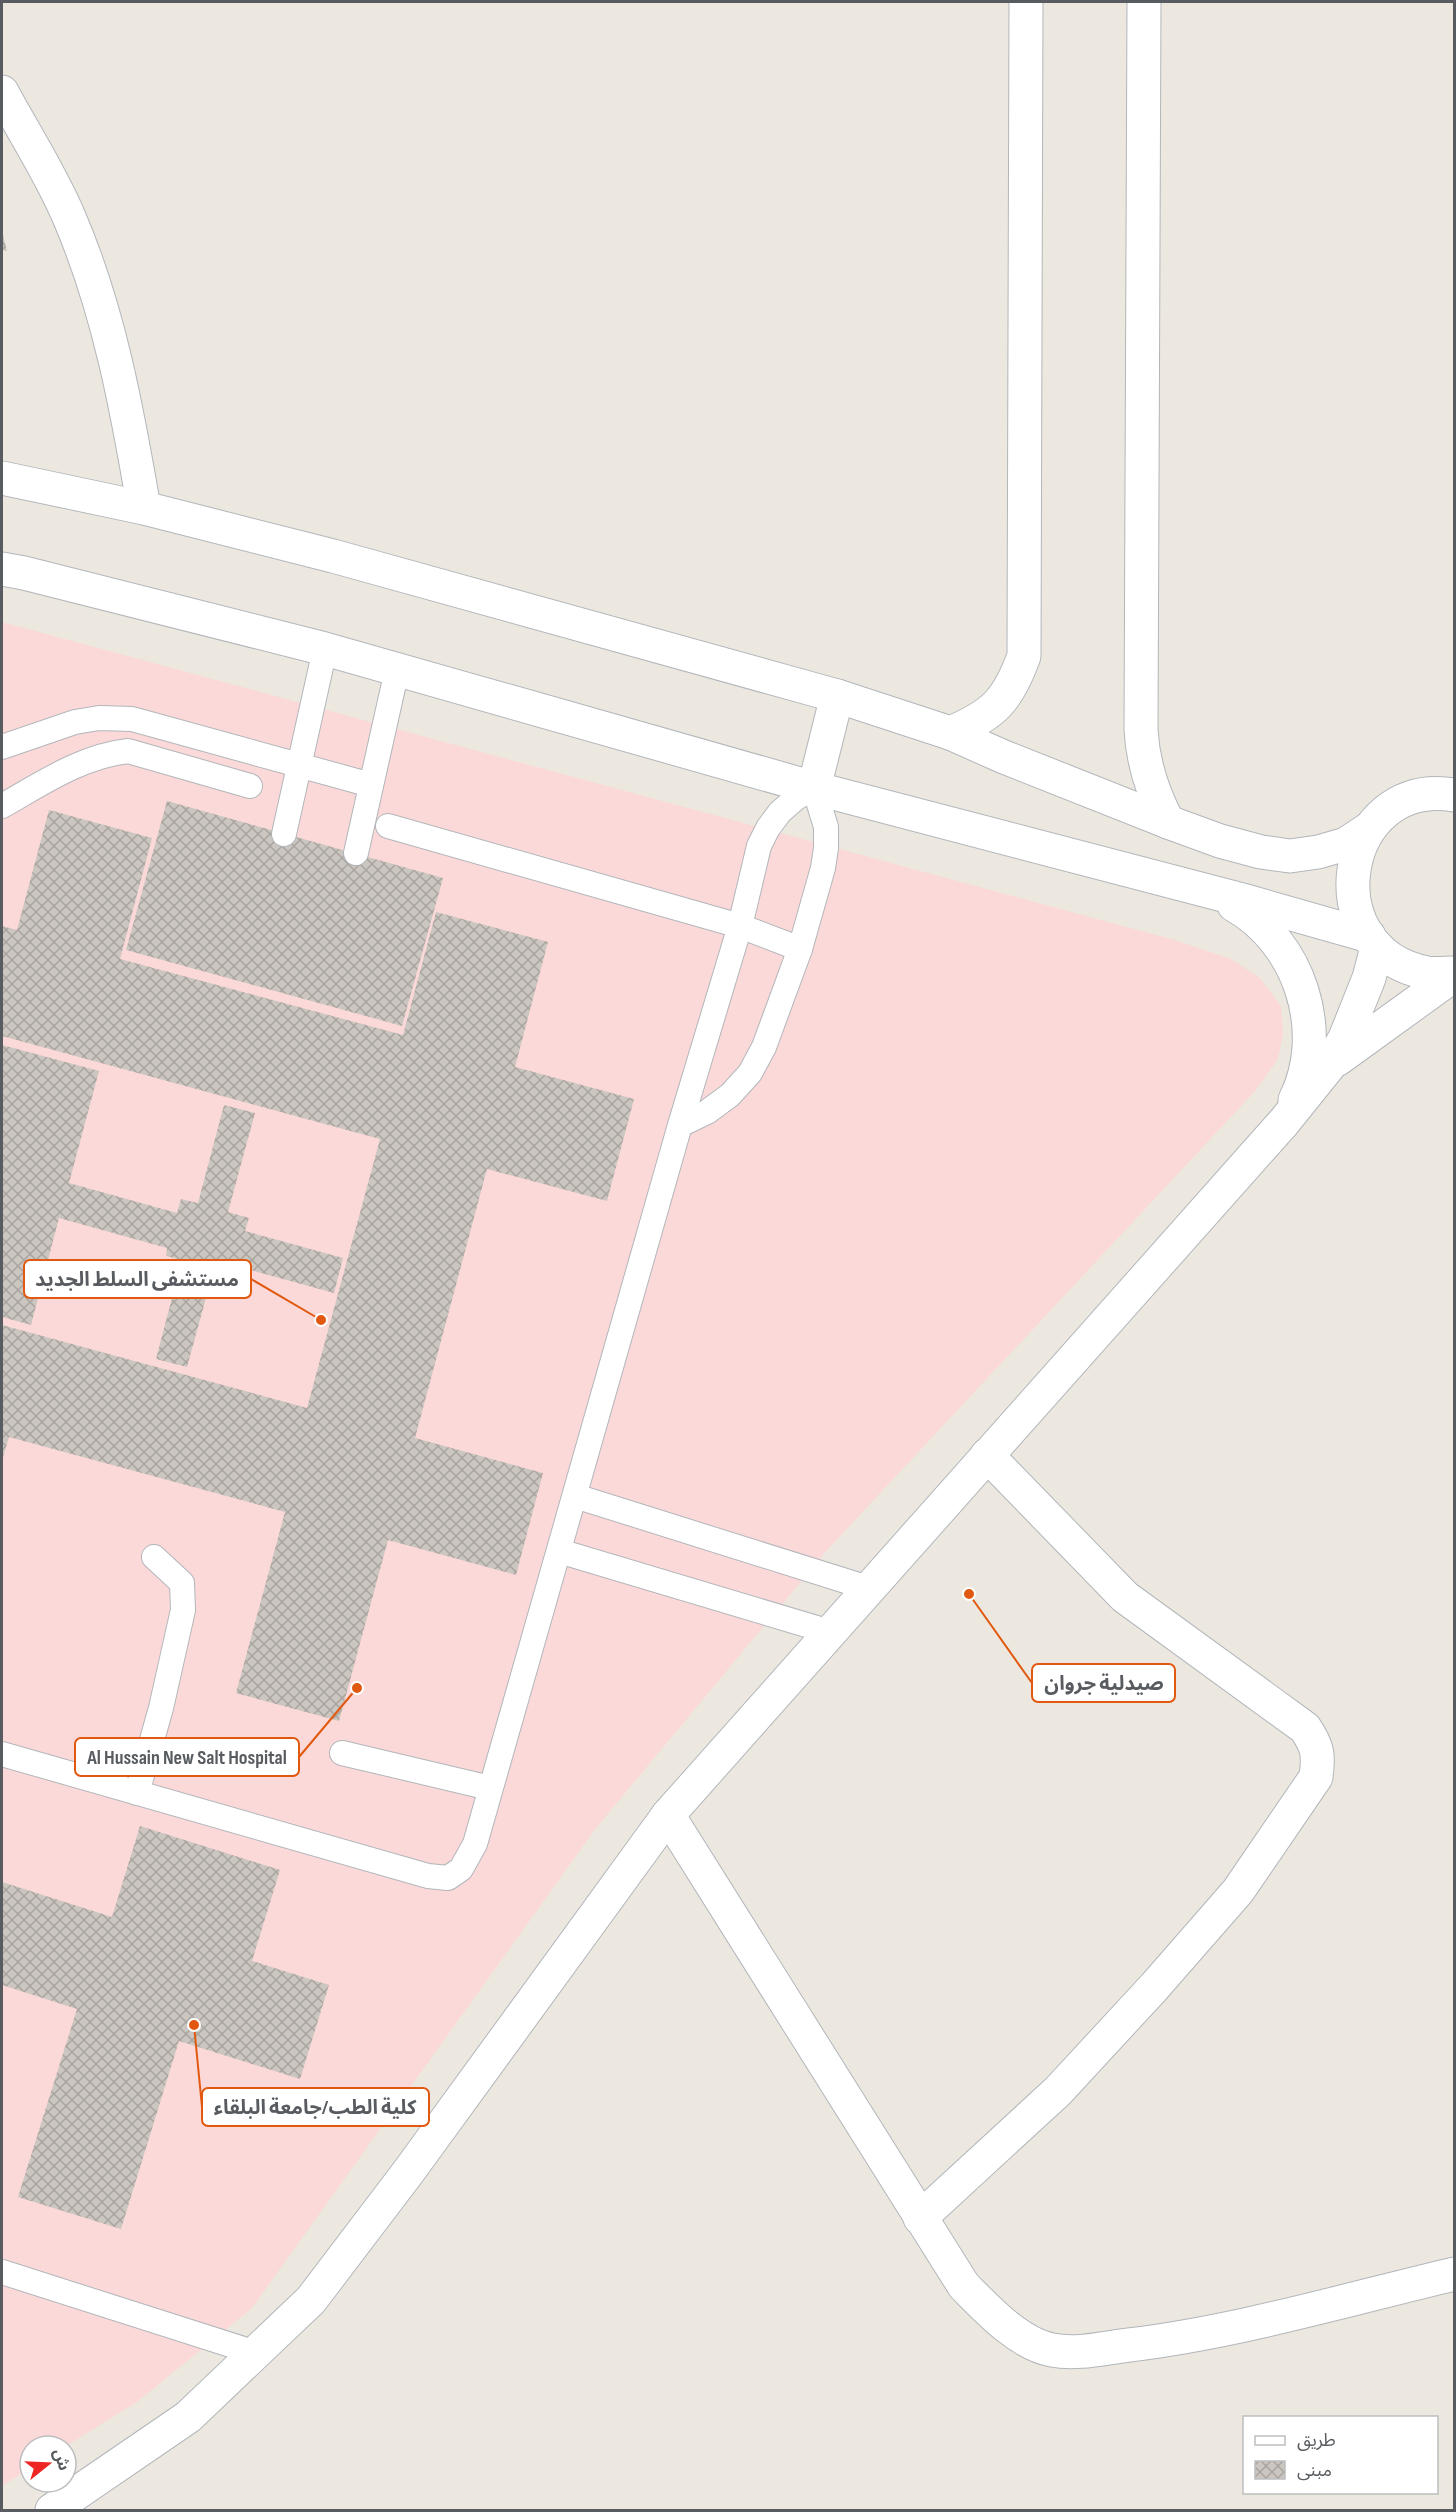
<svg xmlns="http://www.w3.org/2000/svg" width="1456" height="2512" font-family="'Sofia Sans Condensed','Noto Sans Arabic',sans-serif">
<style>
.medical{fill:#fbd9d8}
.building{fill:url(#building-cross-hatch)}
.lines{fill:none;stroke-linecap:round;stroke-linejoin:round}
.lane-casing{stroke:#b2b6bb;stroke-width:26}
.street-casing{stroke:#b2b6bb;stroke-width:35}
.lane{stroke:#fff;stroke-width:24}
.street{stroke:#fff;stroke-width:33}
.leader{fill:none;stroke:#e15910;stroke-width:2}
.callout-dot{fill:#e15910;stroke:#fff;stroke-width:2}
.callout{fill:#fff;stroke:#e15910;stroke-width:2}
.callout-label{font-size:20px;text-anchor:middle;font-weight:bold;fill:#585c61}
</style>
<defs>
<pattern id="building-cross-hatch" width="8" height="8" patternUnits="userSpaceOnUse" patternTransform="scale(1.5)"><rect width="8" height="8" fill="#ccc6c0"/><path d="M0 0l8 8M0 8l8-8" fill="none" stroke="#a8a49f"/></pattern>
</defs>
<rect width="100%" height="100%" fill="#ece8df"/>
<polygon class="medical" points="2,622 1175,940 1231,959 1260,978 1281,1006 1283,1034 1278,1059 1256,1090 829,1548 596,1828 252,2308 137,2402 66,2446 30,2446 30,2468 2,2486"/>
<g class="building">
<polygon points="2,231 7,251 2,250"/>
<polygon points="167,801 443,878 402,1026 126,950"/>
<polygon points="49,810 152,838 120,959 403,1035 436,912 548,942 515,1067 634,1099 607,1201 487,1169 415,1438 543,1473 516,1575 388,1540 339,1721 236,1693 285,1512 9,1437 2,1461 2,1325 307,1408 380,1139 2,1036 2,926 17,930"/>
<polygon points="2,1045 99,1071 69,1183 177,1213 181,1199 198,1203 224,1105 255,1113 228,1212 249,1218 245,1231 343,1258 334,1293 236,1266 234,1274 214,1269 187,1367 156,1359 182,1260 166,1256 167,1248 59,1218 31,1325 2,1317"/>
<polygon points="140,1826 280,1870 252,1961 329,1985 300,2079 179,2041 121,2229 18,2197 77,2009 2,1985 2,1882 112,1917"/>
</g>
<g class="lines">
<defs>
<g id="lane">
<polyline points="2,747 75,722 99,718 132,719 371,785"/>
<path d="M2 806C41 784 82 756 128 751L250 786"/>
<polyline points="388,826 740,926 800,949"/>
<polyline points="284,834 325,649"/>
<polyline points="356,853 397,670"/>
<polyline points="575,1496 868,1588"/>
<polyline points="559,1551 830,1632"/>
<polyline points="342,1753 490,1788"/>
<polyline points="2,1754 428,1876 448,1878 461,1869 475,1844 680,1125 740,926 759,846 768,828 780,812 796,798 814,788 826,827 826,848 823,868 800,949 764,1047 750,1073 730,1095 707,1112 680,1125"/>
<polyline points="137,1793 161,1708 183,1610 182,1583 154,1557"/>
<polyline points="2,2272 256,2353"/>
</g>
<g id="street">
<path d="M1144 2 1141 730C1143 764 1152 792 1168 822"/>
<path d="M2 92C24 133 51 174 69 217 109 310 127 409 144 508"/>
<polyline points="2,478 144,508 333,556 837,696 950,733 1004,757 1168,822 1220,841 1261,852 1290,856 1318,852 1346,844 1370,828"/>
<polyline points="2,569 24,573 325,649 814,788 1246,901 1369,936"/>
<path d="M950 733C994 715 1008 700 1024 656L1026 2"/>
<polyline points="814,788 837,696"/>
<path d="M1454 795C1341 776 1310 950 1427 973 1435 974 1446 973 1454 973"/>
<path d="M1234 905C1300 942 1329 1032 1295 1100"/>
<polyline points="1338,1059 1454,975"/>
<path d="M668 1815 964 2286C987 2309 1019 2344 1052 2350 1077 2355 1104 2348 1129 2345 1237 2332 1349 2299 1454 2274"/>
<path d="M920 2218 1058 2091 1155 1986 1238 1891 1316 1777C1319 1755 1318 1747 1305 1728L1125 1597 987 1455"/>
<polyline points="52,2510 188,2417 311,2300 409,2171 668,1815 1284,1122 1329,1066 1345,1038 1369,978 1377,947"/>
</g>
</defs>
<use href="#lane" class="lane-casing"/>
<use href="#street" class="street-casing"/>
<use href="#lane" class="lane"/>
<use href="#street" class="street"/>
</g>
<path class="leader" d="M321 1320L251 1279M969 1594L1032 1683M357 1688L299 1757M194 2025L202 2107"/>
<g class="callout-dot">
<circle cx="321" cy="1320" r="6"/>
<circle cx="969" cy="1594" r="6"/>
<circle cx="357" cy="1688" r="6"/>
<circle cx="194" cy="2025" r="6"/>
</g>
<g class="callout">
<rect x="24" y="1260" width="227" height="38" rx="6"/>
<rect x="1032" y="1664" width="143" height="38" rx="6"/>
<rect x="75" y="1738" width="224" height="38" rx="6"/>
<rect x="202" y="2088" width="227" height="38" rx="6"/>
</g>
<g class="callout-label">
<text x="137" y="1286">مستشفى السلط الجديد</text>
<text x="1104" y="1690">صيدلية جروان</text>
<text x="187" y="1764">Al Hussain New Salt Hospital</text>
<text x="315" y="2114">كلية الطب/جامعة البلقاء</text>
</g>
<rect width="1456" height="2512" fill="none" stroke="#585c61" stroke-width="6"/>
<rect x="1243" y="2416" width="195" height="78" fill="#ffffff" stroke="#bcbec0" stroke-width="1.5"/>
<rect x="1255" y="2436" width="30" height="9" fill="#ffffff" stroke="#bcbec0" stroke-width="1.5"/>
<text x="1297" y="2446" font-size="18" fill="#585c61">طريق</text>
<rect x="1255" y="2461" width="30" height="18" fill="url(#building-cross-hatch)" stroke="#bcbec0" stroke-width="1.5"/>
<text x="1297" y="2476" font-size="18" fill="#585c61">مبنى</text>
<g transform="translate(48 2464) rotate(72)"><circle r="28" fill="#ffffff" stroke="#bcbec0" stroke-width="1.5"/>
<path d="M0-4.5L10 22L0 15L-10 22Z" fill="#ed2623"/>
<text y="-9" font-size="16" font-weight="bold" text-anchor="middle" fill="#585c61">ش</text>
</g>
</svg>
